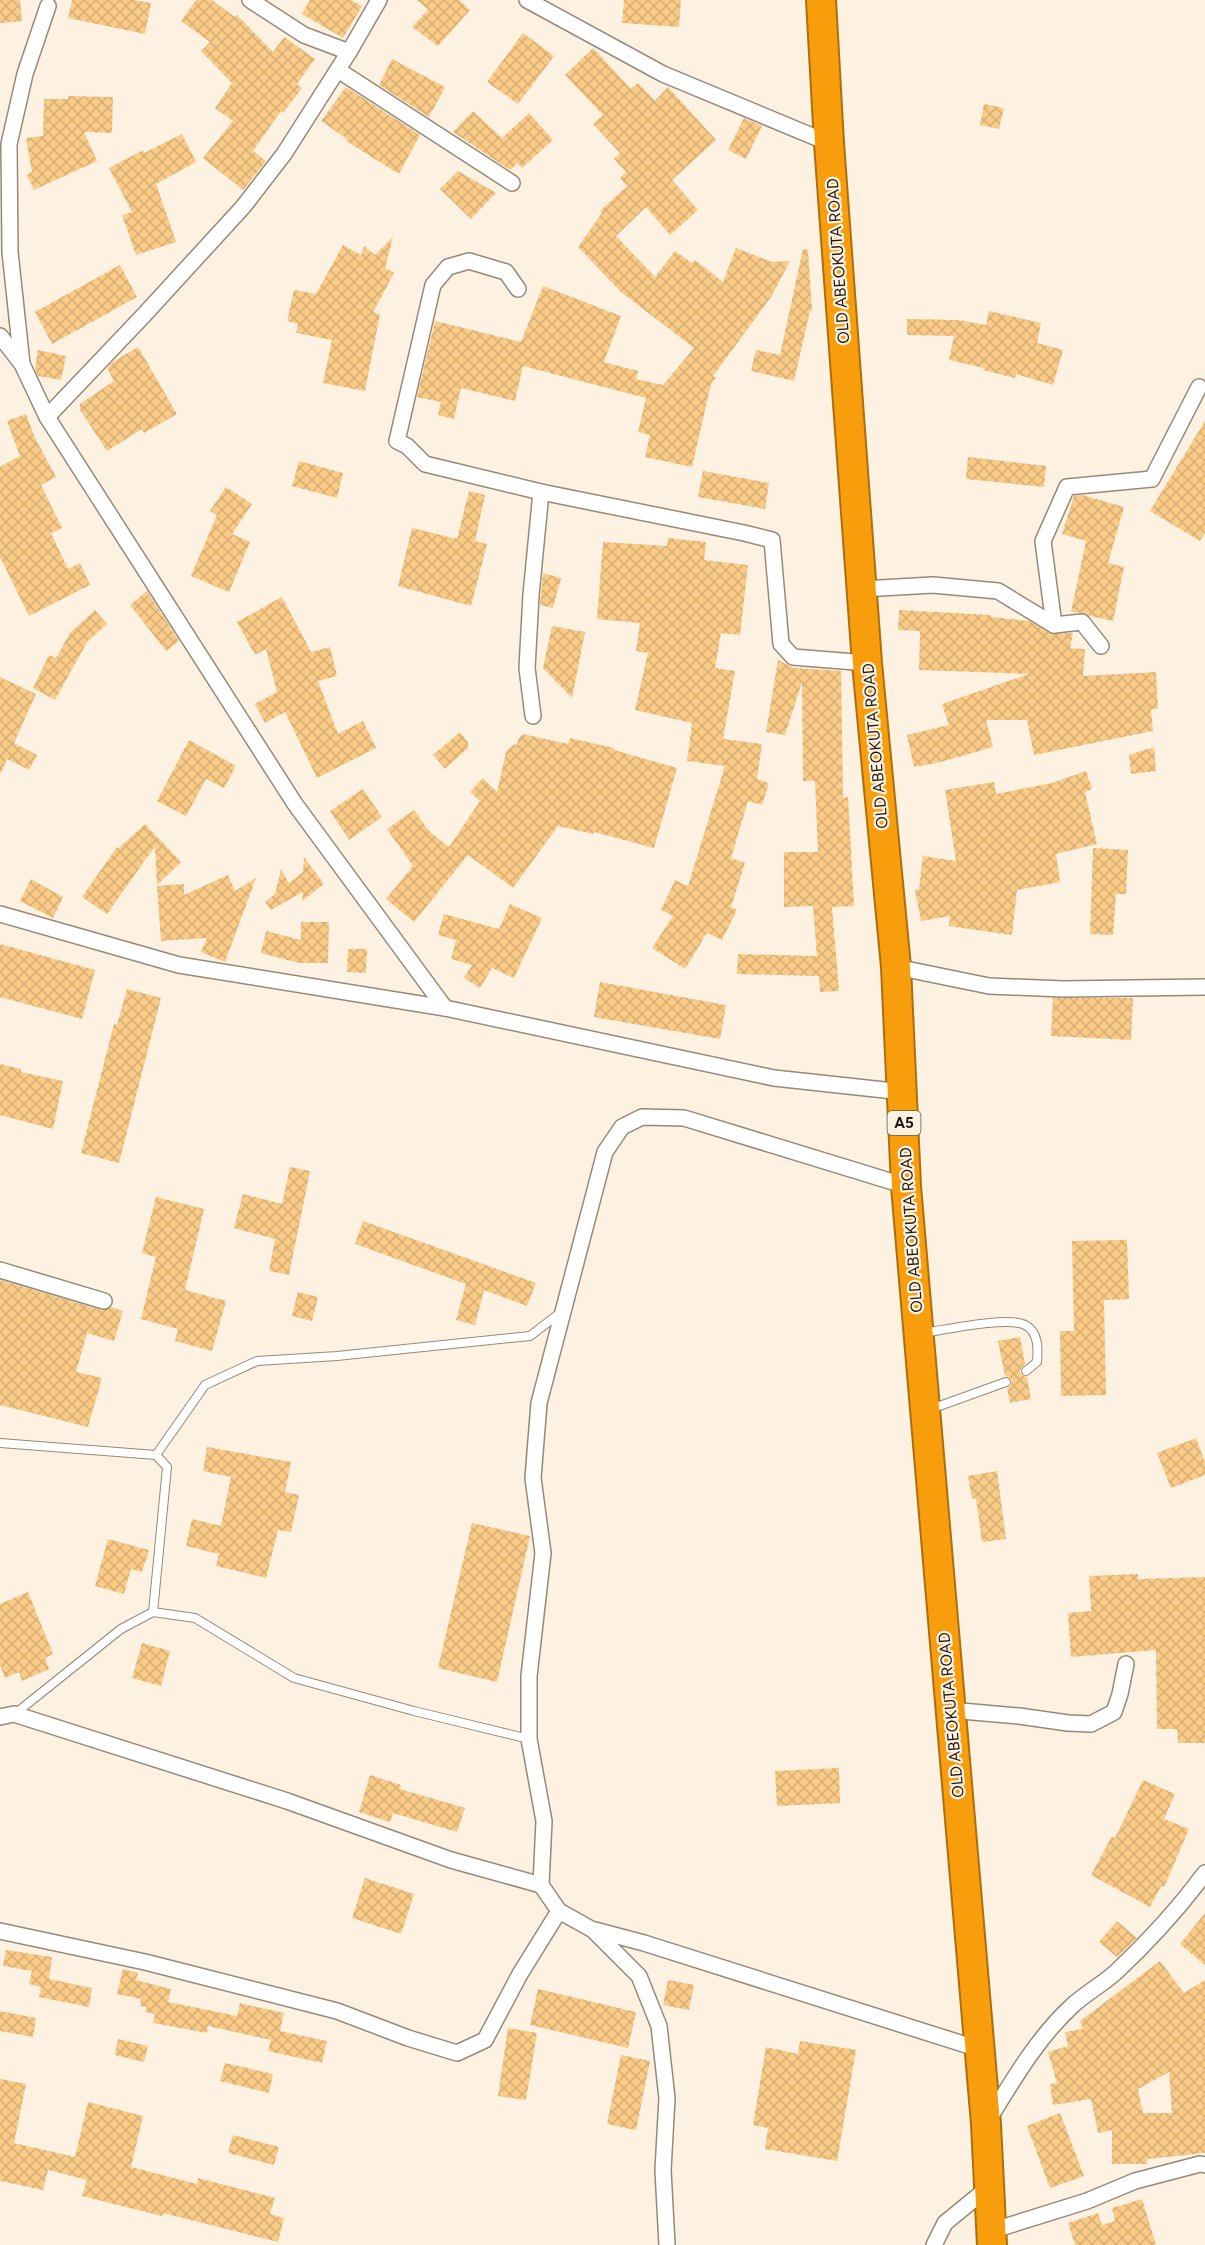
<svg xmlns="http://www.w3.org/2000/svg" width="1205" height="2245" font-family="Figtree,sans-serif">
<style>
.building{fill:url(#building-cross-hatch);fill-rule:evenodd}
.lines{fill:none;stroke-linecap:round;stroke-linejoin:round}
.lane-casing{stroke:#968977;stroke-width:10}
.street-casing{stroke:#968977;stroke-width:18}
.highway-casing{stroke:#ab6f0f;stroke-width:32}
.lane{stroke:#fff;stroke-width:8}
.street{stroke:#fff;stroke-width:15}
.highway{stroke:#f89e0d;stroke-width:28}
.labels{text-anchor:middle;dominant-baseline:central;stroke-width:4.5;stroke-linejoin:round;paint-order:stroke}
.shield{fill:#fdf2e2;stroke:#605950;stroke-width:1.5}
.shield-label{font-size:15px;font-weight:bold;fill:#1d1812}
.street-label{font-size:16px;fill:#1d1812;stroke:#fdf2e2}
</style>
<defs>
<pattern id="building-cross-hatch" width="8" height="8" patternUnits="userSpaceOnUse" patternTransform="scale(1.5)"><rect width="8" height="8" fill="#facb87"/><path d="M0 0l8 8M0 8l8-8" fill="none" stroke="#d6ae74"/></pattern>
</defs>
<rect width="100%" height="100%" fill="#fdf2e2"/>
<g class="building">
<polygon points="0,0 20,0 22,21 0,23"/>
<polygon points="72,0 134,0 151,3 145,34 68,18"/>
<polygon points="196,0 212,0 235,17 237,15 273,52 284,37 315,59 297,84 302,88 283,113 281,111 253,151 266,161 243,190 203,158 233,121 215,108 232,83 201,51 210,42 181,21"/>
<polygon points="310,0 351,0 362,6 343,38 302,14"/>
<polygon points="417,0 459,0 470,10 438,46 412,27 428,10"/>
<polygon points="624,0 681,0 679,27 622,23"/>
<polygon points="523,33 554,56 518,104 487,82"/>
<polygon points="593,48 631,89 638,83 655,101 668,87 716,140 672,180 698,210 670,235 646,207 616,236 655,277 675,251 692,263 695,260 723,282 736,248 772,262 790,261 771,297 713,376 716,378 711,384 692,467 645,457 650,435 638,432 646,398 523,366 515,401 461,388 454,419 438,415 441,402 417,397 435,321 521,342 543,286 621,316 604,362 638,371 636,379 663,385 694,348 621,292 578,247 602,213 600,211 627,186 620,178 626,172 614,159 620,153 593,124 603,115 565,75"/>
<polygon points="392,59 445,87 429,117 379,85"/>
<polygon points="346,87 420,135 399,174 346,141 347,139 321,121"/>
<polygon points="68,96 113,97 112,133 84,132 97,161 34,190 27,175 32,172 26,138 43,136 44,99 68,99"/>
<polygon points="984,104 1004,108 999,129 980,125"/>
<polygon points="473,111 502,138 529,113 553,140 522,168 518,163 510,170 453,132"/>
<polygon points="744,118 762,126 746,159 728,150"/>
<polygon points="182,134 196,162 156,184 176,242 136,255 122,215 132,212 109,168 143,150 144,153"/>
<polygon points="458,171 496,193 471,219 440,189"/>
<polygon points="393,237 385,268 394,273 373,312 380,314 365,391 323,383 332,340 296,333 298,324 287,321 294,290 316,294 343,245 361,255 364,246 375,255"/>
<polygon points="803,249 808,250 812,311 810,311 794,381 751,371 756,350 780,355"/>
<polygon points="120,265 137,297 52,344 35,312"/>
<polygon points="989,311 1041,323 1037,343 1063,350 1053,385 1016,374 1015,378 983,370 984,368 949,360 954,336 907,335 907,319 958,320 986,325"/>
<polygon points="138,347 177,414 144,433 142,429 107,451 80,410 80,404 114,381 107,368 113,362"/>
<polygon points="38,350 66,356 61,380 38,376 35,369"/>
<polygon points="26,414 35,438 56,477 41,485 62,528 51,533 68,569 80,563 90,585 29,616 0,557 0,467 20,456 7,421"/>
<polygon points="1205,421 1205,533 1200,541 1150,511"/>
<polygon points="968,457 1046,466 1044,487 966,479"/>
<polygon points="299,461 343,473 337,498 292,486"/>
<polygon points="703,471 769,483 765,509 698,497"/>
<polygon points="226,487 252,504 232,534 250,542 229,592 191,576 217,515 210,511"/>
<polygon points="469,491 485,495 475,541 487,544 471,606 398,586 412,528 457,539"/>
<polygon points="1082,495 1124,507 1108,563 1124,567 1113,621 1090,616 1085,613 1071,612 1086,541 1062,534 1074,496"/>
<polygon points="668,538 706,542 704,560 748,565 740,635 721,633 715,668 735,671 723,739 762,744 757,779 769,783 762,805 748,801 731,858 745,863 731,907 737,910 722,940 707,933 685,969 652,948 673,916 661,910 675,880 688,886 725,766 687,761 692,723 635,710 648,653 636,651 640,623 597,619 603,542 667,546"/>
<polygon points="543,573 561,578 553,608 540,605"/>
<polygon points="147,591 179,641 166,651 130,605"/>
<polygon points="282,597 311,652 330,647 337,676 318,681 338,734 363,721 376,748 317,778 285,712 265,723 255,704 277,692 266,649 255,655 237,622"/>
<polygon points="95,610 107,624 87,642 55,700 33,688 49,655 56,658 70,633"/>
<polygon points="899,610 991,615 991,617 1029,621 1051,634 1073,633 1070,648 1085,649 1083,676 1156,672 1158,709 1151,709 1153,731 1034,755 1027,720 986,720 993,747 941,762 914,767 907,735 949,725 942,704 1029,674 919,670 920,631 898,630"/>
<polygon points="552,626 585,632 572,698 543,668"/>
<polygon points="778,660 794,668 841,671 843,798 848,797 854,906 832,907 839,991 820,992 819,976 737,974 738,954 817,956 813,906 784,907 784,852 818,852 815,781 803,781 802,682 785,735 766,732"/>
<polygon points="0,677 36,694 14,743 37,755 29,770 7,759 0,775"/>
<polygon points="460,732 468,742 468,748 445,769 433,755"/>
<polygon points="523,734 568,744 570,738 614,748 614,750 677,768 654,848 594,832 593,834 558,826 513,888 468,855 414,922 386,899 413,866 387,829 414,810 429,831 449,847 480,801 470,792 483,778 497,792 506,752 514,744 517,745 518,739"/>
<polygon points="189,740 236,766 224,788 206,779 186,816 157,801"/>
<polygon points="1154,747 1156,771 1131,774 1129,755"/>
<polygon points="1086,771 1092,789 1085,792 1097,844 1056,854 1060,882 1017,890 1012,935 949,926 950,916 921,921 915,890 919,889 923,856 956,861 945,790 994,782 996,794 1052,783"/>
<polygon points="363,789 382,817 349,840 330,811"/>
<polygon points="145,824 181,862 157,885 155,846 107,914 82,897 117,847 119,848"/>
<polygon points="1093,848 1128,850 1126,894 1116,894 1113,935 1090,934"/>
<polygon points="304,857 324,884 302,901 303,892 271,910 265,902 275,894 281,869 289,883 303,872"/>
<polygon points="228,875 235,891 256,878 225,962 201,952 207,938 161,941 157,886 184,884 184,895"/>
<polygon points="31,879 63,897 53,918 20,901"/>
<polygon points="510,904 542,918 514,978 492,968 480,988 464,978 472,965 451,959 456,940 438,935 444,914 499,929"/>
<polygon points="301,922 329,922 328,963 299,963 261,953 266,931 301,940"/>
<polygon points="0,944 95,970 82,1019 0,997"/>
<polygon points="348,949 367,949 366,973 347,972"/>
<polygon points="600,982 726,1005 720,1039 594,1017"/>
<polygon points="127,989 161,998 119,1163 81,1153 114,1024 117,1025"/>
<polygon points="1053,998 1133,998 1131,1040 1051,1036"/>
<polygon points="0,1064 21,1069 21,1072 63,1081 53,1129 0,1115"/>
<polygon points="290,1167 310,1171 289,1275 269,1271 275,1239 234,1228 243,1194 282,1204"/>
<polygon points="156,1197 204,1209 185,1290 226,1301 212,1351 175,1341 178,1329 141,1319 156,1257 142,1253"/>
<polygon points="363,1221 536,1283 527,1306 484,1290 475,1325 456,1320 466,1284 355,1244"/>
<polygon points="1127,1240 1129,1299 1104,1300 1106,1395 1061,1396 1060,1331 1074,1331 1072,1241"/>
<polygon points="0,1280 101,1310 111,1307 123,1311 114,1341 87,1333 76,1372 102,1378 88,1427 0,1405"/>
<polygon points="298,1292 318,1297 312,1321 292,1316"/>
<polygon points="1020,1337 1025,1364 1021,1368 1020,1373 1023,1376 1027,1377 1031,1399 1010,1403 1007,1388 1011,1385 1012,1381 1009,1377 1005,1376 998,1341"/>
<polygon points="1196,1438 1205,1462 1205,1475 1171,1488 1157,1453"/>
<polygon points="207,1447 291,1462 285,1492 299,1495 291,1532 278,1530 266,1578 216,1566 219,1554 186,1546 192,1519 221,1526 231,1477 203,1471"/>
<polygon points="997,1471 1006,1539 982,1542 976,1498 972,1499 968,1476"/>
<polygon points="472,1523 530,1536 497,1682 438,1668"/>
<polygon points="108,1539 149,1550 142,1572 131,1569 124,1594 95,1586"/>
<polygon points="1138,1574 1138,1579 1205,1577 1205,1743 1178,1743 1177,1729 1157,1729 1156,1650 1071,1657 1068,1613 1091,1611 1089,1576"/>
<polygon points="28,1592 53,1654 45,1658 49,1669 22,1681 19,1672 5,1678 0,1665 0,1604"/>
<polygon points="142,1643 170,1651 161,1686 132,1678"/>
<polygon points="839,1768 840,1803 777,1806 775,1771"/>
<polygon points="370,1775 401,1785 400,1789 465,1808 457,1832 393,1813 390,1822 359,1812"/>
<polygon points="1143,1780 1175,1794 1164,1819 1189,1829 1164,1887 1161,1886 1150,1907 1091,1875 1112,1836 1115,1838"/>
<polygon points="365,1878 414,1894 401,1934 352,1918"/>
<polygon points="1205,1913 1205,1965 1180,1944"/>
<polygon points="1117,1921 1137,1938 1117,1957 1099,1942"/>
<polygon points="6,1950 52,1957 49,1979 92,1988 89,2007 39,1997 41,1987 29,1984 32,1971 3,1966"/>
<path d="M1160 1961 1184 1993 1205 1980V2153L1147 2159V2164H1112V2130L1098 2133 1091 2099 1053 2105 1050 2084 1057 2083 1048 2052 1068 2046 1065 2032 1083 2029 1080 2021ZM1169 2072 1172 2113H1143L1138 2089Z"/>
<polygon points="123,1969 138,1973 136,1980 171,1989 168,2002 237,2016 240,2003 284,2013 280,2031 327,2041 322,2063 268,2051 271,2040 208,2026 207,2033 153,2023 155,2014 145,2012 147,2007 140,2006 141,1999 117,1994"/>
<polygon points="668,1980 694,1985 689,2010 663,2005"/>
<polygon points="538,1989 636,2012 628,2048 530,2025"/>
<polygon points="0,2011 36,2018 33,2037 0,2031"/>
<polygon points="508,2028 537,2033 526,2100 498,2096"/>
<polygon points="118,2039 148,2046 144,2062 115,2055"/>
<polygon points="800,2041 856,2050 837,2161 765,2149 768,2128 753,2125 766,2047 798,2054"/>
<polygon points="621,2055 650,2061 636,2130 607,2124"/>
<polygon points="225,2063 273,2074 269,2093 220,2081"/>
<polygon points="0,2079 26,2084 14,2143 75,2157 88,2102 143,2116 131,2167 197,2184 198,2178 275,2198 270,2214 284,2218 278,2242 163,2213 162,2216 82,2196 87,2180 48,2170 43,2190 0,2181"/>
<polygon points="1060,2113 1084,2176 1050,2188 1027,2126"/>
<polygon points="233,2135 279,2147 274,2165 228,2153"/>
<polygon points="1142,2199 1156,2245 1075,2245 1068,2223 1098,2213 1102,2225 1115,2221 1112,2208"/>
</g>
<g class="lines">
<defs>
<g id="lane">
<path d="M923 1333C944 1330 1008 1316 1025 1325 1039 1332 1038 1349 1037 1362L1026 1371"/>
<polyline points="931,1409 1006,1382"/>
<polyline points="0,1443 156,1455 167,1467 153,1612"/>
<polyline points="156,1455 205,1385 257,1361 337,1356 530,1336 560,1313"/>
<polyline points="16,1713 121,1629 153,1612 195,1618 294,1678 414,1711 529,1739"/>
</g>
<g id="street">
<polyline points="250,0 304,35 349,52"/>
<polyline points="527,0 663,74 829,143"/>
<polyline points="338,70 512,183"/>
<polyline points="518,289 506,272 469,261 448,267 433,285 397,441 407,446 425,464 541,492 744,533 772,540 781,644 793,657 867,663"/>
<polyline points="0,336 22,364 47,417 295,804 445,1008"/>
<polyline points="22,364 10,252 9,144 25,74 48,6"/>
<polyline points="47,417 144,315 243,207 284,154 349,52 379,0"/>
<polyline points="862,589 933,585 998,591 1054,625 1082,622 1101,646"/>
<polyline points="1054,625 1043,541 1067,487 1152,479 1199,387"/>
<polyline points="533,716 527,668 531,595 541,492"/>
<polyline points="0,914 179,965 445,1008 774,1078 903,1092"/>
<polyline points="896,967 989,986 1063,989 1205,987"/>
<polyline points="0,1270 104,1301"/>
<polyline points="950,1710 1019,1716 1068,1723 1091,1724 1114,1712 1120,1694 1126,1664"/>
<polyline points="0,1717 14,1714 287,1801 451,1860 541,1885"/>
<polyline points="595,1930 644,1943 979,2049"/>
<polyline points="0,1931 145,1962 337,2011 408,2038 457,2053 485,2040 520,1974 559,1911"/>
<path d="M989 2119C1013 2080 1038 2037 1073 2005 1086 1993 1103 1984 1116 1972 1148 1942 1179 1908 1205 1873"/>
<polyline points="991,2231 1087,2201 1135,2181 1200,2164 1205,2165"/>
<polyline points="667,2245 663,2170 667,2098 659,2026 639,1976 593,1930 559,1911 541,1885 544,1821 529,1739 529,1676 543,1553 533,1478 539,1403 605,1152 622,1127 642,1117 684,1118 906,1186"/>
<polyline points="934,2245 945,2223 989,2187"/>
</g>
<polyline id="highway" points="821,0 829,143 867,663 896,967 906,1186 986,2124 992,2245"/>
</defs>
<use href="#lane" class="lane-casing"/>
<use href="#street" class="street-casing"/>
<use href="#highway" class="highway-casing"/>
<use href="#lane" class="lane"/>
<use href="#street" class="street"/>
<use href="#highway" class="highway"/>
</g>
<g class="labels">
<rect class="shield" x="887.5" y="1111" width="33" height="24" rx="4.5"/>
<g class="shield-label">
<text x="904" y="1123">A5</text>
</g>
<g class="street-label">
<text transform="translate(838 261) rotate(-94)">OLD ABEOKUTA ROAD</text>
<text transform="translate(875 746) rotate(-95)">OLD ABEOKUTA ROAD</text>
<text transform="translate(911 1230) rotate(-94)">OLD ABEOKUTA ROAD</text>
<text transform="translate(951 1715) rotate(-95)">OLD ABEOKUTA ROAD</text>
</g>
</g>
</svg>
